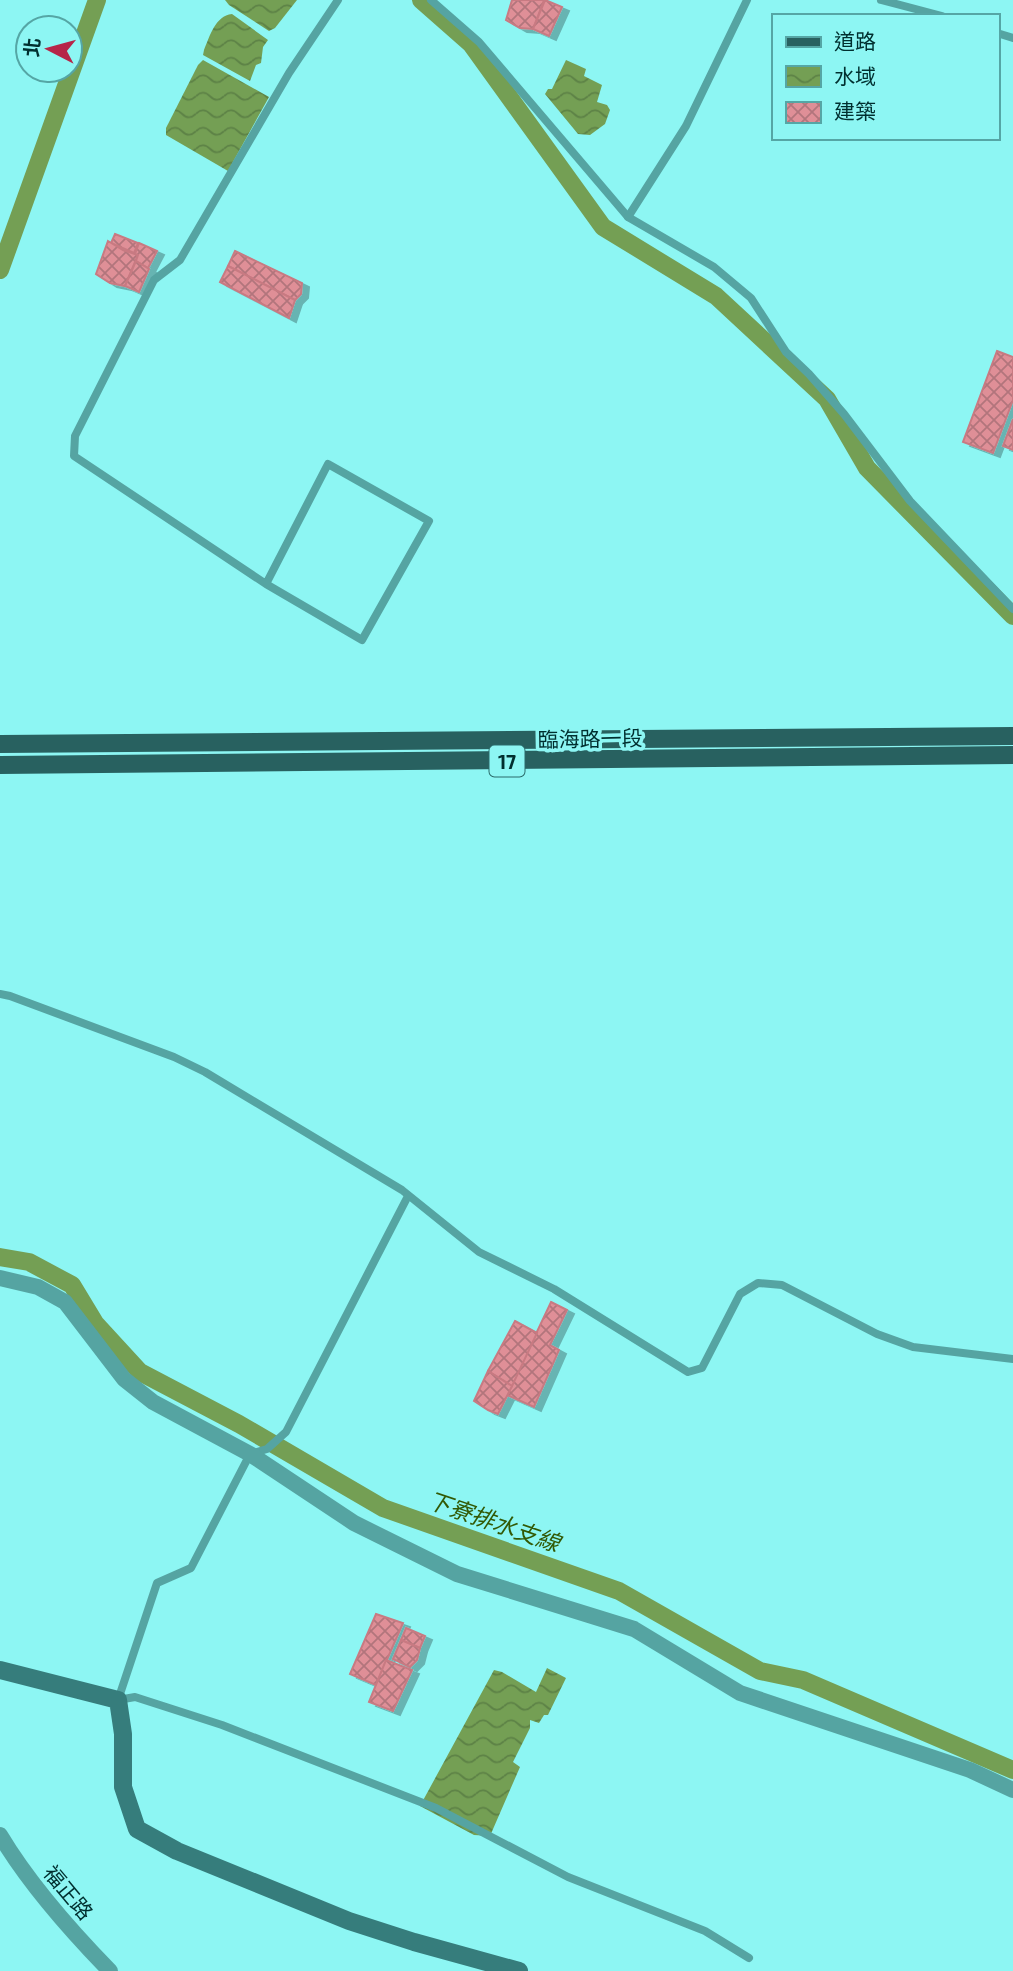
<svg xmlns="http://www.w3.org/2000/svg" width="1013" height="1971" font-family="'Exo 2','Noto Sans TC',sans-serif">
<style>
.water{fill:url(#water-waves)}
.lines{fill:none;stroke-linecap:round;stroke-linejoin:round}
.canal{stroke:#749f54;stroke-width:18}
.building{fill:url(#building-cross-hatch);stroke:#c87a82;stroke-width:2;filter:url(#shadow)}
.lane{stroke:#55a4a2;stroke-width:8}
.street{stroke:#55a4a2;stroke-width:16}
.secondary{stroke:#367d7c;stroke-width:18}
.primary{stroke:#286160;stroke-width:18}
.labels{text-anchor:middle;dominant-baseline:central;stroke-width:7;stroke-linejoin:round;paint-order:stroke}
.shield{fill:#8df6f3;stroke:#2a6b6a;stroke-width:2}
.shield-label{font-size:19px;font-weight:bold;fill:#002f2f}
.street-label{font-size:21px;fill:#002f2f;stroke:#8df6f3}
.water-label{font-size:23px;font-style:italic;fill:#325905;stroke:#8df6f3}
</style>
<defs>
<pattern id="water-waves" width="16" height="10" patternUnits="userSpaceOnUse" patternTransform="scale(1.75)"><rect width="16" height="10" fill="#749f54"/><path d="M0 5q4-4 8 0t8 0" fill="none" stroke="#5d8246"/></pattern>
<pattern id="building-cross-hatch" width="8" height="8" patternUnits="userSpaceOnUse" patternTransform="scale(1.75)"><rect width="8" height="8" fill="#df8f97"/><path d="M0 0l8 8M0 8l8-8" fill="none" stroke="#b2757c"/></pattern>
<filter id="shadow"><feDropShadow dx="7" dy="4" stdDeviation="0" flood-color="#0004"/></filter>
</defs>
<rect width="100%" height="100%" fill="#8df6f3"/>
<g class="water">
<polygon points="225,0 297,0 275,28 269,31 229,5"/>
<path d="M232 14 268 40 263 47 261 63 256 65 250 81 203 55 204 50C210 36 215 16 232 14Z"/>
<polygon points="203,60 269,97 228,171 166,135 166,128 198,65"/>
<polygon points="566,60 586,69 584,76 602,85 597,102 607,105 610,110 605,124 590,135 578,134 545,94 548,89 552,89"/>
<polygon points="547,1668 566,1678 548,1715 544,1715 539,1723 530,1720 530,1728 513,1762 520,1767 490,1836 474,1835 420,1806 494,1670 502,1672 536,1692"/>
</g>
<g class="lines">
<g class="canal">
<polyline points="421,0 471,44 603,227 716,296 827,399 867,468 1013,616"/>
<polyline points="0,270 97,0"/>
<polyline points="0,1257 29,1262 72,1285 95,1323 140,1372 239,1424 383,1508 619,1591 760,1671 803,1680 1013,1770"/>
</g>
</g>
<g class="building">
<polygon points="512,0 544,0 533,29 520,28 506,20"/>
<polygon points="545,0 562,7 549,36 533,29"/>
<polygon points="115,234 138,243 134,253 111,243"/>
<polygon points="108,241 123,250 138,255 125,286 110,283 96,274"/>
<polygon points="139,243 157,251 148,268 136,261 138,255 135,254"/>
<polygon points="235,251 302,283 301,294 295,300 228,266"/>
<polygon points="136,261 149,269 139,292 125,286"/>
<polygon points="228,266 295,300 289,318 220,282"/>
<polygon points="997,351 1013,357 1013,400 993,453 963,442"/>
<polygon points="1013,419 1013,450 1003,446"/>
<polygon points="551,1302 567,1310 550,1345 559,1350 534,1407 507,1395"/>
<polygon points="515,1321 537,1333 512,1386 488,1371"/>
<polygon points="488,1371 512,1386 498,1414 488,1410 474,1401"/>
<polygon points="376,1614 403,1623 376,1685 350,1674"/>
<polygon points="406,1628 425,1636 420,1648 401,1640"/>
<polygon points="401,1640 420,1648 417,1660 410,1667 393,1659"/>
<polygon points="386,1660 412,1670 393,1711 369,1702"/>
</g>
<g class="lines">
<g class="lane">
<polyline points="431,0 479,42 628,217 714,267 751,298 786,352 809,374 844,414 910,501 1013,609"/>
<polyline points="881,0 942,16"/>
<polyline points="997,33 1013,38"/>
<polyline points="628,217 686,126 747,0"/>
<polyline points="266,584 328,464 429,521 362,640 266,584 74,456 75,436 154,280 180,260 289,73 338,0"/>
<polyline points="0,994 10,996 174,1057 205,1072 402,1190 479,1252 554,1289 688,1372 702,1368 740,1294 758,1283 782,1285 877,1334 913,1347 1013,1359"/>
<polyline points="408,1196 286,1432 267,1449 250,1454 191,1568 157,1583 118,1700 135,1697 222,1725 436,1808 568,1877 705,1931 749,1958"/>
</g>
<g class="street">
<polyline points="0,1278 38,1287 65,1302 124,1379 153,1402 250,1454 354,1523 457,1574 634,1629 740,1693 970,1770 1013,1790"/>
<path d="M0 1835C28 1882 72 1932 110 1971"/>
</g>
<polyline class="secondary" points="0,1670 118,1700 123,1734 123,1787 137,1829 177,1851 349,1921 414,1942 519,1971"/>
<g class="primary">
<polyline points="0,744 1013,736"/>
<polyline points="0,765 1013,755"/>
</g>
</g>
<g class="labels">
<rect class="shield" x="489.5" y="745.5" width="35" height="31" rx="5"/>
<g class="shield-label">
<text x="507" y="761">17</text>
</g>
<g class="street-label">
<text transform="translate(590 738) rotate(-1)">臨海路一段</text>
<text transform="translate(69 1892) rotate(50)">福正路</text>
</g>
<g class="water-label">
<text transform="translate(494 1521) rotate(19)">下寮排水支線</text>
</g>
</g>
<rect x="772" y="14" width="228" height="126" fill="#8df6f3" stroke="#55a6a5" stroke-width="2"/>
<rect x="786" y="37" width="35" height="10" fill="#286160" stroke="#55a6a5" stroke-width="2"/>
<text x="834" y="49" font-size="21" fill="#002f2f">道路</text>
<rect x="786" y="66" width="35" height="21" fill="url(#water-waves)" stroke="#55a6a5" stroke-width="2"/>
<text x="834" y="84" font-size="21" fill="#002f2f">水域</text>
<rect x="786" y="102" width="35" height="21" fill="url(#building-cross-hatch)" stroke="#55a6a5" stroke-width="2"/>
<text x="834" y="119" font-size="21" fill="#002f2f">建築</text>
<g transform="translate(49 49) rotate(276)"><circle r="33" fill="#8df6f3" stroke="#55a6a5" stroke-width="2"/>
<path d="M0-5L12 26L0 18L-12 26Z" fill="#b62548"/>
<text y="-10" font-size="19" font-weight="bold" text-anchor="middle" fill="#002f2f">北</text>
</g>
</svg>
